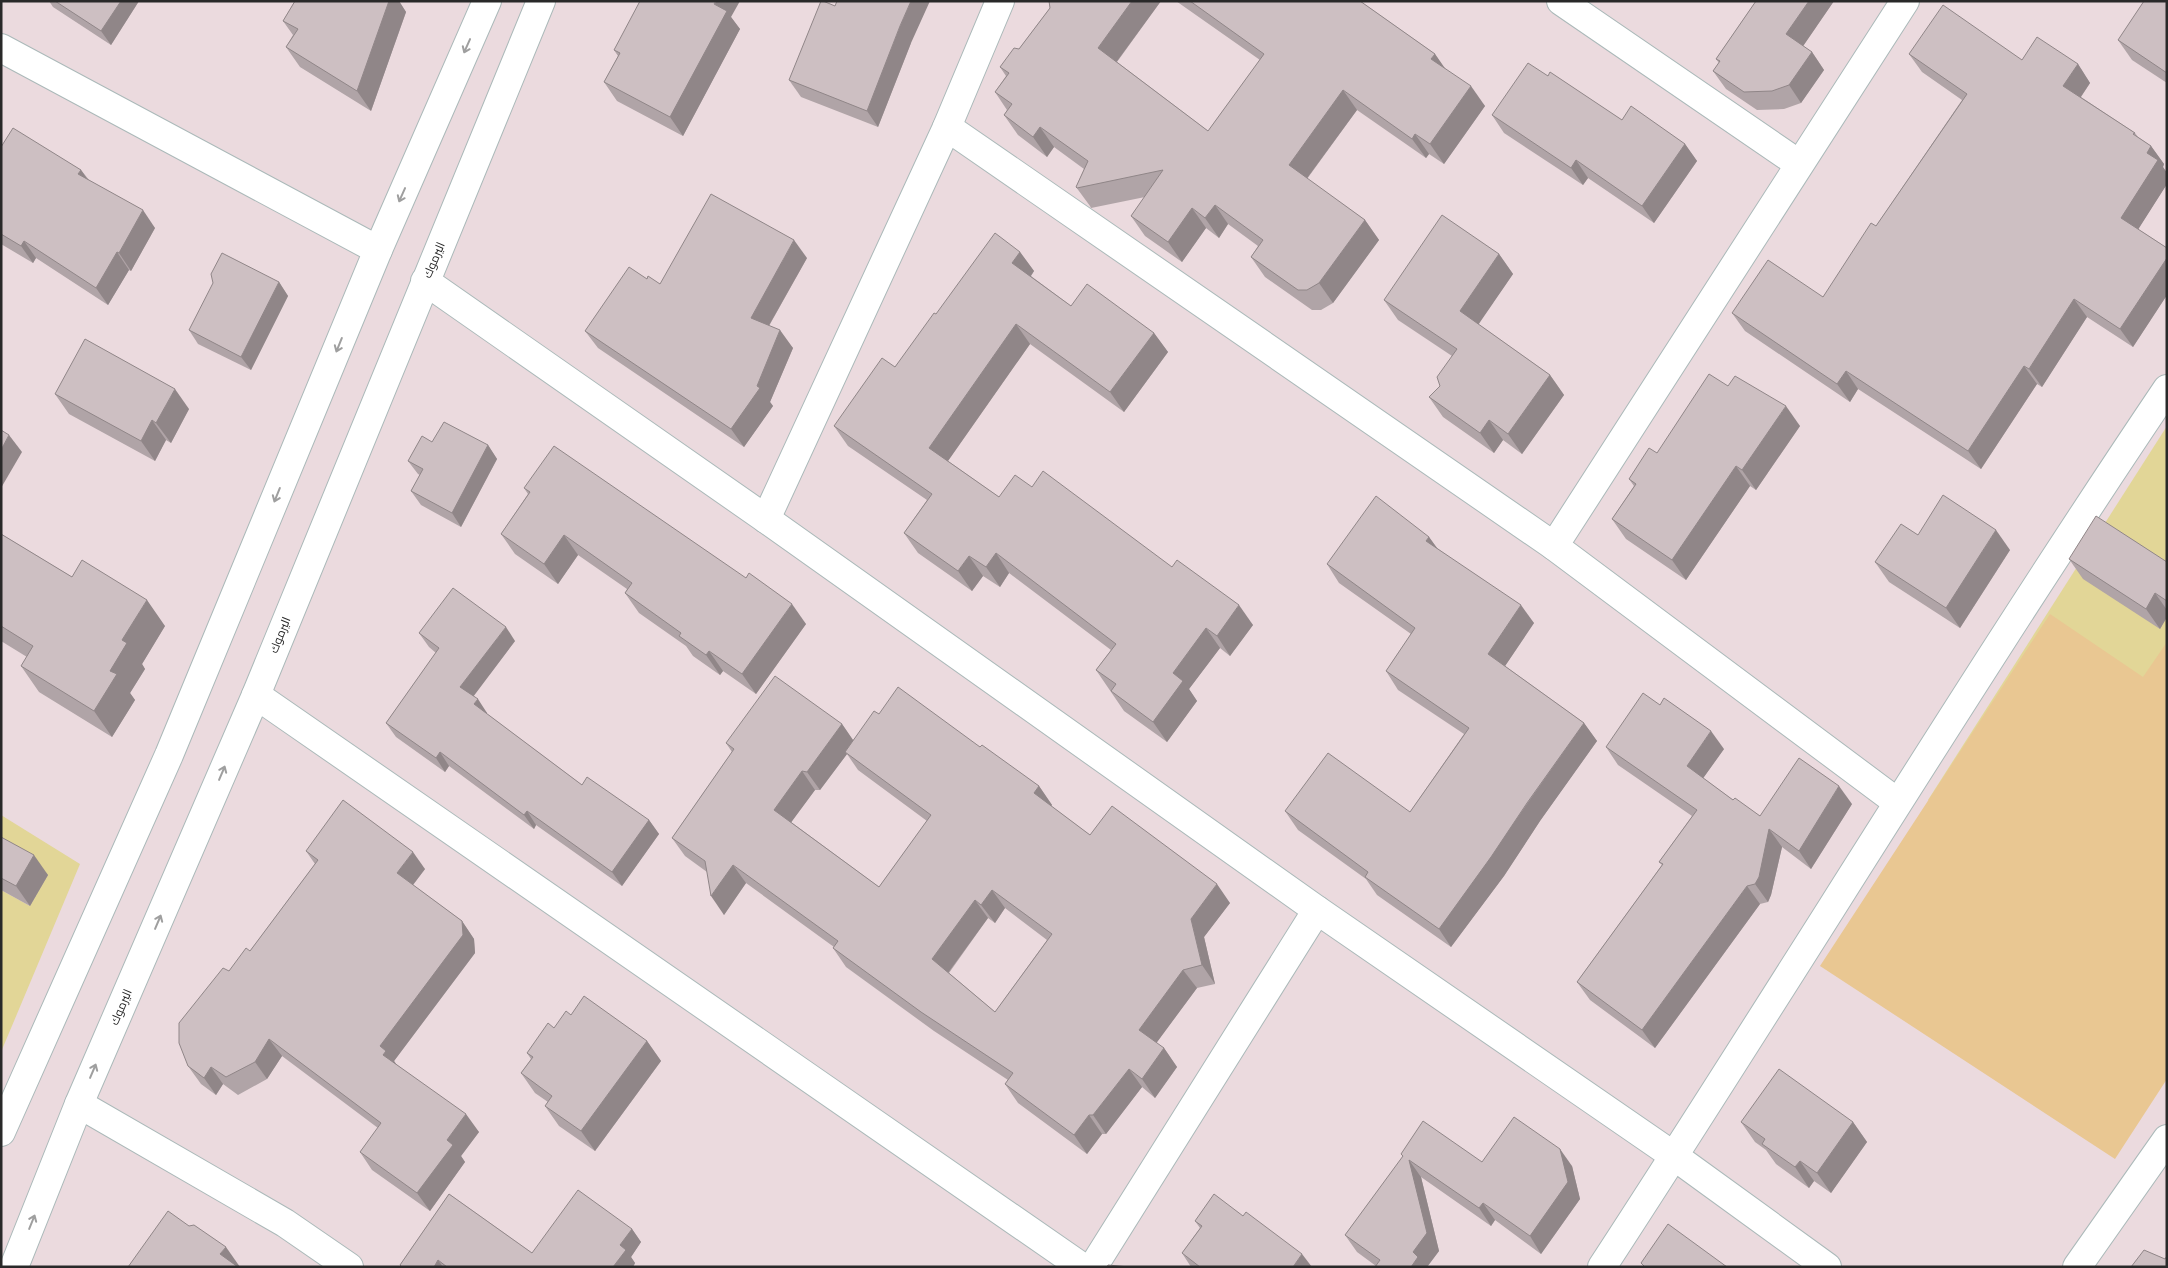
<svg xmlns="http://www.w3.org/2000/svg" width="2168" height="1268" font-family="Roboto,Cairo,sans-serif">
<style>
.green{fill:#e2d697}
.pitch{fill:#e9c792}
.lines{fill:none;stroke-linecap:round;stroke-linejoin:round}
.minor-casing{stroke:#abb9b9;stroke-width:30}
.tertiary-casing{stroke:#abb9b9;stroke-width:30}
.minor{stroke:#fff;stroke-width:28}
.tertiary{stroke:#fff;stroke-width:28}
.wall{fill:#b0a4a7;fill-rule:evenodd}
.shaded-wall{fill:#908688}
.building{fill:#cdbfc2;stroke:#908688;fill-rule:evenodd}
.oneway{stroke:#9f9f9f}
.labels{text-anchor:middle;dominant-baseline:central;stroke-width:4;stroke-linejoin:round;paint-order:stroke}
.street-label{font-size:12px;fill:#292929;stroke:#fff}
</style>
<rect width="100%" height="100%" fill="#ebdade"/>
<g class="green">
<polygon points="2167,426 2167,956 1928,800"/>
<polygon points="1,815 80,864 1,1052 1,890 30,906 1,848"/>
</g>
<polygon class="pitch" points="2050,614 2143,677 2167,642 2167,1079 2115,1159 1820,966"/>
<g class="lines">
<defs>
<g id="minor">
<polyline points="1561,1 1799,164"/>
<polyline points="1,48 378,250"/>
<polyline points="947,127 1554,546 1897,802"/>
<polyline points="425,281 766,519 1317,910 1674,1156 1827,1267"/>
<polyline points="766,519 947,127 1000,1"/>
<polyline points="1554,546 1905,1"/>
<polyline points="256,695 1082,1267"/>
<polyline points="79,1104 285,1223 349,1267"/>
<polyline points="1093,1267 1317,910"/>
<path d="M1602 1267C1792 976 1972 678 2167 389"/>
<polyline points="2077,1267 2167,1139"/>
</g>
<g id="tertiary">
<polyline points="1,1132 169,755 378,250 487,1"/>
<polyline points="14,1267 79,1104 256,695 541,1"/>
</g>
</defs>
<use href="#minor" class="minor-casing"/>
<use href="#tertiary" class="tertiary-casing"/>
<use href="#minor" class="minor"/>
<use href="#tertiary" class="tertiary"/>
</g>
<g class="wall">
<polygon points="49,1 139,1 111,45 53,7"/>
<polygon points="295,1 399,1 406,12 371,111 300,67 286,47 293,35 283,21"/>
<polygon points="1049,1 1161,1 1117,62 1208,131 1260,60 1176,1 1360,1 1435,54 1444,68 1485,106 1444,164 1429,154 1426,158 1357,110 1307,179 1365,220 1379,240 1333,303 1321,310 1312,310 1265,277 1251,257 1258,246 1228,224 1219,238 1206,228 1182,262 1145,236 1131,216 1145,197 1091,208 1090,206 1076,187 1084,169 1054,147 1047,157 1018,135 1004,115 1007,110 995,92 1006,76 1000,67 1019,49 1050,8"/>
<polygon points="1756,1 1834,1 1803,46 1812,52 1824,70 1801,103 1784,109 1757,110 1726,89 1713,71 1719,63 1716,59"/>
<polygon points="2167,1 2167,83 2132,60 2118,40"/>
<polygon points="731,17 740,29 683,136 617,101 604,82 618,56 614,50"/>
<polygon points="911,43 878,127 801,97 789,80"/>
<polygon points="1909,54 2022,60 2078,64 2090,83 2081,97 2135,133 2138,137 2151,146 2164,164 2163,167 2167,173 2167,184 2138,229 2167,248 2167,295 2133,347 2087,317 2042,387 2037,384 1981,469 1858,389 1850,402 1745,331 1732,313 1823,297 1876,226 1962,100 1922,72"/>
<polygon points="1548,76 1622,120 1685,144 1697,161 1654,223 1588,178 1583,185 1504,133 1492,115"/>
<polygon points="1,147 81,170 89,180 155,228 131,271 129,270 108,305 36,258 33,263 1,244"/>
<polygon points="1020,252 1034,271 1031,276 1071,306 1154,333 1168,352 1124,412 1030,344 948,461 999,497 1032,487 1172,567 1253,625 1230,656 1220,648 1189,689 1197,701 1167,742 1124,711 1096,670 1111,650 1009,573 1000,587 983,576 972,591 918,553 904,533 927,500 848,446 834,426 895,367 936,314"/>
<polygon points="1499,254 1513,274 1478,324 1550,375 1564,395 1522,454 1503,440 1494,453 1443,417 1429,397 1440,386 1452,356 1398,320 1384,300"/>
<polygon points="807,258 769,326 793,348 770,402 773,406 744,447 598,348 585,331 647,279 660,284"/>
<polygon points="279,282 288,296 251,370 198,344 189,330"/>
<polygon points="1728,386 1800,426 1756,490 1750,486 1686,580 1626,539 1612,519 1634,486 1629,479 1657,453"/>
<polygon points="55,394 189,409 171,443 166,440 155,461 69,414"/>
<polygon points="432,442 488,445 497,459 461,527 421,505 411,491 420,475 418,474 408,461"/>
<polygon points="524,488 806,624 756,694 723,671 720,675 693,656 686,646 639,613 625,593 627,589 578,555 558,584 515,554 501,534 528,494"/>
<polygon points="1,534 72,577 165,626 142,664 145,669 130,693 135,700 112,737 39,692 21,666 27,657 1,641"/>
<polygon points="1429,537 1437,548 1534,623 1505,666 1584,723 1597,741 1540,821 1504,876 1451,947 1377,895 1366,879 1298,830 1285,811 1410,812 1464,734 1398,690 1386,671 1411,634 1339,583 1327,564"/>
<polygon points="2010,550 1960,628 1889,582 1875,562"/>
<polygon points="2069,559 2167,562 2167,617 2160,629 2083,579"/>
<polygon points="419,633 515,641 473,696 487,713 487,714 582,785 649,820 659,834 622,886 536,825 534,829 449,766 445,772 396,737 386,723 436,653 429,647"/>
<path d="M879 714 980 747 1039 786 1052 805 1051 806 1090 835 1230 903 1204 937 1215 984 1197 988 1156 1043 1164 1048 1177 1067 1155 1098 1142 1087 1106 1134H1102L1087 1154 1018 1103 1005 1084 1008 1080 934 1031 846 967 833 948 834 947 746 883 724 915 707 872 685 856 672 838 732 752 726 743 842 724 853 740ZM847 754 858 770 927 821 879 887 791 822 815 790H820ZM1005 908 1047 940 995 1012 949 973 988 918 995 923Z"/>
<polygon points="1606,747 1724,749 1703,778 1733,800 1760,816 1852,804 1811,869 1782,847 1771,895 1768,902 1760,904 1655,1048 1590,1000 1577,982 1662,865 1659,862 1692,816 1618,765"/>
<polygon points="1,837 48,875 30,906 1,890"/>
<polygon points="306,851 425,869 413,885 462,921 474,939 475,953 394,1061 396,1064 479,1132 461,1156 465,1162 430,1211 372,1170 360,1152 378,1128 282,1056 267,1079 238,1095 223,1084 216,1095 201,1084 188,1066 229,971 250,951 315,864"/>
<polygon points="571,1015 647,1041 661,1061 595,1151 559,1126 545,1106 548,1102 535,1093 521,1073 531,1059 527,1053 554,1028"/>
<polygon points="1741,1122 1853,1122 1867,1142 1831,1193 1814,1181 1809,1188 1776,1164 1766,1150 1755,1142"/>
<polygon points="1401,1154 1482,1162 1572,1166 1580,1199 1541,1254 1495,1220 1491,1226 1421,1177 1439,1251 1427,1267 1375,1267 1376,1266 1357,1252 1345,1235 1403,1157"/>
<polygon points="449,1194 532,1253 632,1229 641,1242 631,1257 635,1263 633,1267 401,1267 400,1265"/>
<polygon points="1195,1221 1312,1267 1191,1267 1182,1253 1200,1228"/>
</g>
<g class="shaded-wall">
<polygon points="121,1 139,1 111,45 101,31"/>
<polygon points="389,1 399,1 406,12 371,111 357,91"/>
<polygon points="716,1 740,1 731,17 740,29 683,136 670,117"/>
<polygon points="911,1 930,1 911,43 878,127 867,111 900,26"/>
<polygon points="1132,1 1161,1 1112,68 1098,48"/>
<polygon points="1809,1 1834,1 1799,52 1786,34"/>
<polygon points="1812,52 1824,70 1801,103 1789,85"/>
<polygon points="1435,54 1449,74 1431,59"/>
<polygon points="2078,64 2090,83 2076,104 2063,86"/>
<polygon points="1471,86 1485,106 1444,164 1430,144"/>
<polygon points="1343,90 1357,110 1302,185 1289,165"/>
<polygon points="1040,127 1054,147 1047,157 1033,137"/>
<polygon points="1415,134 1429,154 1426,158 1412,139"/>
<polygon points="1685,144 1697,161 1654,223 1642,206"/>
<polygon points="2151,146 2164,164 2163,167 2167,173 2167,184 2134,236 2121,218 2147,153"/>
<polygon points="1576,160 1588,178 1583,185 1571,168"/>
<polygon points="81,170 93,187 78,174"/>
<polygon points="1215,205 1228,224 1219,238 1205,218"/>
<polygon points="1192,208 1206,228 1182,262 1168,242"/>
<polygon points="143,210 155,228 131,271 119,253"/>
<polygon points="1365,220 1379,240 1333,303 1319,283"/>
<polygon points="794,240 807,258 763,336 751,318"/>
<polygon points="24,241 36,258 33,263 21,246"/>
<polygon points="117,252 129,270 108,305 96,288"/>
<polygon points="1020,252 1034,271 1026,283 1012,263"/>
<polygon points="1499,254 1513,274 1474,331 1460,311"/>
<polygon points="2167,258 2167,295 2133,347 2120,329"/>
<polygon points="279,282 288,296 251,370 241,357"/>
<polygon points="2074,299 2087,317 2042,387 2029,369"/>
<polygon points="1016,324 1030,344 943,468 929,448"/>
<polygon points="780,330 793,348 770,402 773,406 744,447 731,429 757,386"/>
<polygon points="1154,333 1168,352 1124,412 1110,392"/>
<polygon points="2024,366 2037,384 1981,469 1968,451"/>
<polygon points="1846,371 1858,389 1850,402 1837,384"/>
<polygon points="1550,375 1564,395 1522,454 1508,434"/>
<polygon points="175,389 189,409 171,443 156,423"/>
<polygon points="1786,406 1800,426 1756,490 1742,470"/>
<polygon points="152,420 166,440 155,461 141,441"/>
<polygon points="1489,420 1503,440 1494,453 1480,433"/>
<polygon points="9,435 22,452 1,488 1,450"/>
<polygon points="488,445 497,459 461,527 452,513"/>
<polygon points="1736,466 1750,486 1686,580 1672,560"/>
<polygon points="1996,530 2010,550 1960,628 1946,608"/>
<polygon points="564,535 578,555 558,584 544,564"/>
<polygon points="1429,537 1442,555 1426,541"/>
<polygon points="996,553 1009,573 1000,587 986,567"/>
<polygon points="969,556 983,576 972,591 958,571"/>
<polygon points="2155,593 2167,610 2167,617 2160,629 2146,609"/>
<polygon points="147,600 165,626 142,664 145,669 130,693 135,700 112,737 94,711 122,640"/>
<polygon points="792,604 806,624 756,694 742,674"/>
<polygon points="1239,605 1253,625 1230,656 1217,636"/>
<polygon points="1521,605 1534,623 1501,672 1488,654"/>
<polygon points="506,627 515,641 470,701 460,687"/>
<polygon points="1206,628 1220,648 1189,689 1197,701 1167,742 1153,722 1173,673"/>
<polygon points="709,651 723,671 720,675 706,655"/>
<polygon points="478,699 487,713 484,718 474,704"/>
<polygon points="1584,723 1597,741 1540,821 1504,876 1451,947 1439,929"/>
<polygon points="842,724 855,743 845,752 847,754 820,790 807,772"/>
<polygon points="1711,731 1724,749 1699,784 1687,766"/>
<polygon points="440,752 449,766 445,772 436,758"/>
<polygon points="802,771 815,790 787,828 774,810"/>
<polygon points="1039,786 1052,805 1047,811 1034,793"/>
<polygon points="1839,786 1852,804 1811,869 1799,851"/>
<polygon points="527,811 536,825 534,829 524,815"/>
<polygon points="649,820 659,834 622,886 612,872"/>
<polygon points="1769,829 1782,847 1771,895 1768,902 1755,884"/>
<polygon points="413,852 425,869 409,890 397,873"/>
<polygon points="34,855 48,875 30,906 16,886"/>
<polygon points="733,865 746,883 724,915 711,896"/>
<polygon points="1217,884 1230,903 1204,937 1215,984 1202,965 1191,919"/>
<polygon points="1747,886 1760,904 1655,1048 1642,1030"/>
<polygon points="992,890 1005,908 995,923 981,905"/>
<polygon points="975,900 988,918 945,977 932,959"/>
<polygon points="462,921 474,939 475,953 394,1061 399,1068 383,1055 380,1046"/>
<polygon points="1183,970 1197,988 1152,1049 1139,1030"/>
<polygon points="269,1039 282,1056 267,1079 255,1062"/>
<polygon points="647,1041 661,1061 595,1151 581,1131"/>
<polygon points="1164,1048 1177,1067 1155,1098 1142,1079"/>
<polygon points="211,1067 223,1084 216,1095 204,1078"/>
<polygon points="1129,1069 1142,1087 1106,1134 1093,1115"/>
<polygon points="466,1114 479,1132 461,1156 465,1162 430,1211 417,1193 447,1140"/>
<polygon points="1089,1115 1102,1134 1087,1154 1074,1135"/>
<polygon points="1853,1122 1867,1142 1831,1193 1817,1173"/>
<polygon points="1560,1149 1572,1166 1580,1199 1541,1254 1530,1236"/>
<polygon points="1409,1160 1421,1177 1439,1251 1427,1267 1411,1267 1413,1252"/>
<polygon points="1800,1161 1814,1181 1809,1188 1795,1167"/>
<polygon points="1483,1203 1495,1220 1491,1226 1479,1208"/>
<polygon points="632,1229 641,1242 631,1257 635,1263 633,1267 613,1267 620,1245"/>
<polygon points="226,1247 240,1267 229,1267 220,1254"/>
<polygon points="1302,1254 1312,1267 1293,1267"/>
<polygon points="438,1260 443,1267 434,1267"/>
</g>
<g class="building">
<polygon points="55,1 121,1 101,31"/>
<polygon points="295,1 389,1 357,91 286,47 298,29 283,21"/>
<polygon points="640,1 716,1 714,4 727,11 670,117 604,82 620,53 614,50"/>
<polygon points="821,1 823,1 835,6 837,1 911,1 900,26 867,111 789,80"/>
<polygon points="1049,1 1132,1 1098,48 1208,131 1264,54 1190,1 1360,1 1435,54 1431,59 1471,86 1430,144 1415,134 1412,139 1343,90 1289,165 1365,220 1319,283 1307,290 1298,290 1251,257 1263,240 1215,205 1205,218 1192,208 1168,242 1131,216 1163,170 1077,188 1076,187 1088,161 1040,127 1033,137 1004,115 1012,104 995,92 1009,73 1000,67 1014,48 1019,49 1050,8"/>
<polygon points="1756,1 1809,1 1786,34 1812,52 1789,85 1772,91 1744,92 1713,71 1720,61 1716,59"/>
<polygon points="2144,1 2167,1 2167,73 2118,40"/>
<polygon points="1943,5 2022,60 2037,37 2078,64 2063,86 2135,133 2133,134 2151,146 2147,153 2158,160 2121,218 2167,248 2167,258 2120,329 2074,299 2029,369 2024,366 1968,451 1846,371 1837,384 1732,313 1768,260 1823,297 1871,223 1876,226 1967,94 1909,54"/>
<polygon points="1528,63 1548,76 1550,72 1622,120 1631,106 1685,144 1642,206 1576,160 1571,168 1492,115"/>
<polygon points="13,128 81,170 78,174 143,210 119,253 117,252 96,288 24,241 21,246 1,234 1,147"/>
<polygon points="711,194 794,240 751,318 780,330 757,386 760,388 731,429 585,331 629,267 647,279 648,276 660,284"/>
<polygon points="1442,215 1499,254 1460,311 1550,375 1508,434 1489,420 1480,433 1429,397 1440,386 1437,377 1457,349 1384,300"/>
<polygon points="995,233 1020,252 1012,263 1071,306 1087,284 1154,333 1110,392 1016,324 929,448 999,497 1015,475 1032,487 1043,471 1172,567 1177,560 1239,605 1217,636 1206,628 1173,673 1183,681 1153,722 1111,691 1116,684 1096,670 1116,644 996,553 986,567 969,556 958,571 904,533 932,494 834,426 882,358 895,367 934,313 936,314"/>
<polygon points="222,253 279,282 241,357 189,330 213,283 211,274"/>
<polygon points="85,339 175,389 156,423 152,420 141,441 55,394"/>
<polygon points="1709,374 1728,386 1735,376 1786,406 1742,470 1736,466 1672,560 1612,519 1636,484 1629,479 1649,448 1657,453"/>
<polygon points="444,422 488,445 452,513 411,491 423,469 408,461 422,436 432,442"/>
<polygon points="1,430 9,435 1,450"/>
<polygon points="554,446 746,578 749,573 792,604 742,674 709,651 706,655 679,636 681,633 625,593 632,583 564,535 544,564 501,534 530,492 524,488"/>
<polygon points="1943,495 1996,530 1946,608 1875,562 1901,524 1918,535"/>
<polygon points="1376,496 1429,537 1426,541 1521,605 1488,654 1584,723 1527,803 1491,857 1439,929 1365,877 1368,872 1285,811 1328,753 1410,812 1469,728 1386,671 1415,628 1327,564"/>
<polygon points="2096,516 2167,562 2167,601 2155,593 2146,609 2069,559"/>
<polygon points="1,534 72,577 82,560 147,600 122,640 127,643 110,671 117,674 94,711 21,666 33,646 1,626"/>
<polygon points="453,588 506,627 460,687 478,699 474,704 582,785 587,777 649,820 612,872 527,811 524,815 440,752 436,758 386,723 439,648 419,633"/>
<path d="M775 676 842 724 807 772 802 771 774 810 879 887 931 815 845 752 874 711 879 714 898 687 980 747 982 745 1039 786 1034 793 1090 835 1112 806 1217 884 1191 919 1202 965 1183 970 1139 1030 1164 1048 1142 1079 1129 1069 1093 1115H1089L1074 1135 1005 1084 1013 1073 921 1012 833 948 838 941 733 865 711 896 705 861 672 838 734 749 726 743ZM992 890 1052 934 995 1012 932 959 975 900 981 905Z"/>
<polygon points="1643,693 1660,705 1664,698 1711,731 1687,766 1733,800 1735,798 1760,816 1799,758 1839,786 1799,851 1769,829 1759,877 1755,884 1747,886 1642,1030 1577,982 1663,864 1659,862 1697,810 1606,747"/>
<polygon points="343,800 413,852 397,873 462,921 463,935 380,1046 386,1051 383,1055 466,1114 447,1140 453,1145 417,1193 360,1152 381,1123 269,1039 255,1062 226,1077 211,1067 204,1078 188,1066 179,1043 179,1023 223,968 229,971 246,948 250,951 318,860 306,851"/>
<polygon points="1,837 34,855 16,886 1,878"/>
<polygon points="584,996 647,1041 581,1131 545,1106 552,1096 521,1073 533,1057 527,1053 548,1023 554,1028 566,1011 571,1015"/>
<polygon points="1779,1069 1853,1122 1817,1173 1800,1161 1795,1167 1762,1144 1765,1139 1741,1122"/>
<polygon points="1514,1117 1560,1149 1568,1182 1530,1236 1483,1203 1479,1208 1409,1160 1427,1233 1413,1252 1418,1257 1411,1267 1375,1267 1380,1260 1345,1235 1403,1156 1401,1154 1423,1121 1482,1162"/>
<polygon points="578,1190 632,1229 620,1245 626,1250 613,1267 447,1267 438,1260 434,1267 402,1267 400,1265 449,1194 532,1253"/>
<polygon points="1214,1194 1243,1216 1246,1212 1302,1254 1293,1267 1200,1267 1182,1253 1202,1226 1195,1221"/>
<polygon points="168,1211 189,1226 194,1225 226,1247 220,1254 238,1267 128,1267"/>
<polygon points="1668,1224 1727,1267 1645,1267 1641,1263"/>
<polygon points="2144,1250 2165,1259 2167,1256 2167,1267 2131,1267"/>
<polygon points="1108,1265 1129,1267 1107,1267"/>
</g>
<defs><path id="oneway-shaft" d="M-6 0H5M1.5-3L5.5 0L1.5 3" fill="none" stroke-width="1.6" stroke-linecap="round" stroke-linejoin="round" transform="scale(1.25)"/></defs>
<g class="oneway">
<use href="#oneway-shaft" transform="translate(467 46) rotate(114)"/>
<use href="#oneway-shaft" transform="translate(402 195) rotate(114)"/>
<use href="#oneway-shaft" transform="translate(339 345) rotate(112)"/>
<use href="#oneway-shaft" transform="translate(277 495) rotate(112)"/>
<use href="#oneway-shaft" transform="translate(222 773) rotate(-67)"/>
<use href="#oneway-shaft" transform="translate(158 922) rotate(-67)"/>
<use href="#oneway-shaft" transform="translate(93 1071) rotate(-67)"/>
<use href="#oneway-shaft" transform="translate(32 1222) rotate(-68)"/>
</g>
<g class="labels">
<g class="street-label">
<text transform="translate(434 260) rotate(-67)">اليرموك</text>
<text transform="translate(280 635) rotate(-68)">اليرموك</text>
<text transform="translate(121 1007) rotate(-67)">اليرموك</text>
</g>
</g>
<rect width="2168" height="1268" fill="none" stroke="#292929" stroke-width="5"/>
</svg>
